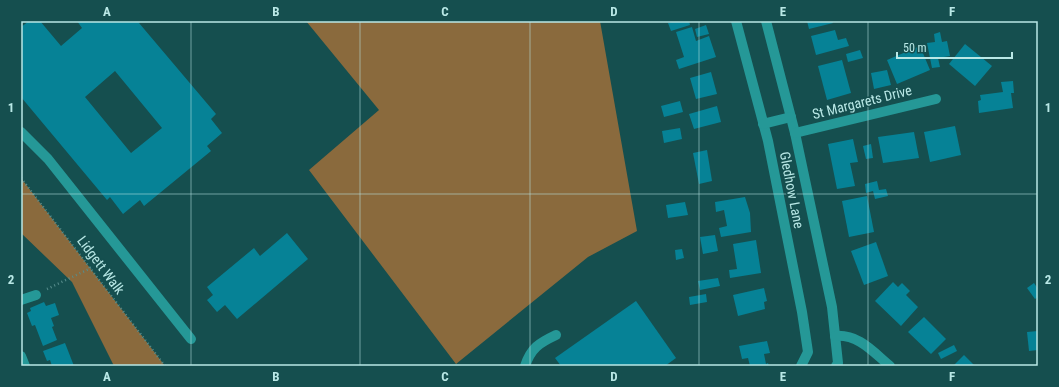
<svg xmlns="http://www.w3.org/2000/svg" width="1059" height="387" font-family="'Roboto Condensed',sans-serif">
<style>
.green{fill:#8a6a3d}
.building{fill:#068296;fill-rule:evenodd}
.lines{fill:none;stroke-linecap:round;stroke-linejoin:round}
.path{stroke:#578d8c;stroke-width:2.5;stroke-dasharray:1 3;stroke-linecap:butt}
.minor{stroke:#259897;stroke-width:10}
.grid{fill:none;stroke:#b9e8e6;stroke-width:1;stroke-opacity:0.55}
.labels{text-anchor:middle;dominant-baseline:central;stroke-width:3;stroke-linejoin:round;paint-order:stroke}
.street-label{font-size:14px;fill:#b9e8e6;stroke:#154f4f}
.neatline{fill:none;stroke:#b9e8e6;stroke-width:1.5}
.grid-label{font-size:13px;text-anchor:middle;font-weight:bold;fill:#b9e8e6}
</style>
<rect width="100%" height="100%" fill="#154f4f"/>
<g class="green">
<polygon points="306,21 600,21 637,231 588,257 456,364 309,170 379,110"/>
<polygon points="21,178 165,366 114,366 72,282 21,233"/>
</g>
<g class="building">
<path d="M29 21H40L61 46 82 28 77 21H141L139 23 216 114 211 119 222 133 207 146 211 151 144 206 140 200 123 214 110 197 107 200 21 97V27ZM115 71 162 128 131 153 85 97Z"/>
<polygon points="676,21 689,21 690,25 671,31 668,23"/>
<polygon points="807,21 832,21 833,23 809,29"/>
<polygon points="706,25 709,34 697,37 695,29"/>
<polygon points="692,27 696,41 709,36 716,57 679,69 676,60 684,57 676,32"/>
<polygon points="835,30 838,40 846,38 849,46 816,55 811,36"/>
<polygon points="940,32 942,42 947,41 950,56 938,58 940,67 932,68 927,43 935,42 934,34"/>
<polygon points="965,44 992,66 975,86 949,64"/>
<polygon points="920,46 930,70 897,84 887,60"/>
<polygon points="860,50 863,58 848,62 846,54"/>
<polygon points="842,60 851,93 827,100 818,66"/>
<polygon points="887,70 891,85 874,89 871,73"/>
<polygon points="711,72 717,94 696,99 690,78"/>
<polygon points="1013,81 1014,93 1011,93 1013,108 979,113 978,101 981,100 980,95 1003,92 1001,82"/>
<polygon points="680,101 683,112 664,117 661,106"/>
<polygon points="717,106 721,122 694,129 689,114"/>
<polygon points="955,126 961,155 930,162 924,132"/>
<polygon points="680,128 682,139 664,143 662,131"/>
<polygon points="914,132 919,158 883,163 878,137"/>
<polygon points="853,139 858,162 850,163 855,186 837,189 828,144"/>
<polygon points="871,144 873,158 866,159 863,146"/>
<polygon points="707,150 712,181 699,184 693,153"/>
<polygon points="877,181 879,190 886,189 888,196 875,199 873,191 866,193 865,184"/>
<polygon points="867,196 874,232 849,237 842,201"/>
<polygon points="745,197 750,213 751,232 721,237 719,228 727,226 724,210 716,212 715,202"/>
<polygon points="685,202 688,215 668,218 666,205"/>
<polygon points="287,233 308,259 237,319 225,305 217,312 207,300 213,295 207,287 254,248 260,256"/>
<polygon points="715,235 718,251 703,254 700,237"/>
<polygon points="756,240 761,273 730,278 729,270 737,269 733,244"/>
<polygon points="876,242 888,276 864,285 851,251"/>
<polygon points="682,249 684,258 676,260 675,250"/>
<polygon points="718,278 720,286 700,290 698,281"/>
<polygon points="893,282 898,287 902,283 910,291 906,295 918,307 901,326 875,301"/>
<polygon points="1034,283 1038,289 1038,297 1035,299 1027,288"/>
<polygon points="764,288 767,301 764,302 765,309 738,316 733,295"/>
<polygon points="706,294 707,302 690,305 689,297"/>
<polygon points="636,301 676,358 665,366 561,366 555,358"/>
<polygon points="44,302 46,306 55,303 59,315 51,318 54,326 52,327 57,340 43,346 35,325 32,326 27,313 31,311 30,308"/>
<polygon points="924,317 946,339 931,354 908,332"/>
<polygon points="1038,331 1038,350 1029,351 1027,332"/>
<polygon points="767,341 770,353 764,354 766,364 768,363 769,366 750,366 748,358 742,359 739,346"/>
<polygon points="65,343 74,366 52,366 50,360 47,361 43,351"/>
<polygon points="954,345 957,351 941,359 938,353"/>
<polygon points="964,355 975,366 953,366"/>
</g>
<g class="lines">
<g class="path">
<polyline points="21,178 165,366"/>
<polyline points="47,289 91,268"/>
</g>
<g class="minor">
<polyline points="736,21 768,141 802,312 808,352 801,366"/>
<polyline points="766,21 795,133 832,307 838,363 836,366"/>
<polyline points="763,124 791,117"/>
<polyline points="21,132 48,159 191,339"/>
<polyline points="795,133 936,99"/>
<polyline points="21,300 36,295"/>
<path d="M835 336C859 334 873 352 890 366"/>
<polyline points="21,356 25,366"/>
<path d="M525 366C531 348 539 343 556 335"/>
</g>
</g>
<path class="grid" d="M191 21V366M360 21V366M530 21V366M699 21V366M868 21V366M21 194H1038"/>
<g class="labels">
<g class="street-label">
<text transform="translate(862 102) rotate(-14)">St Margarets Drive</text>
<text transform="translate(792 190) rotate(79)">Gledhow Lane</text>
<text transform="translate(101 265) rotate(53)">Lidgett Walk</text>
</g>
</g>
<rect width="1059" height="387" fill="none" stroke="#154f4f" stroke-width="44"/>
<path d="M897 52v6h115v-6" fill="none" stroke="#b9e8e6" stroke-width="2"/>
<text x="903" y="52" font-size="12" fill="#b9e8e6" stroke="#154f4f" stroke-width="3" paint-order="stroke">50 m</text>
<rect x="22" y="22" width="1015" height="343" class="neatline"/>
<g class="grid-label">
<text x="107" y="16">A</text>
<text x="276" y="16">B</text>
<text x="445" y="16">C</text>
<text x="614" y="16">D</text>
<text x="783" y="16">E</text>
<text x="952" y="16">F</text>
<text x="11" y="112">1</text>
<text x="1048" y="112">1</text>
<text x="11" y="284">2</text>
<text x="1048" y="284">2</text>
<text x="107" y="381">A</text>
<text x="276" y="381">B</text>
<text x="445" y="381">C</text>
<text x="614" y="381">D</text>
<text x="783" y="381">E</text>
<text x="952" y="381">F</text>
</g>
</svg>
